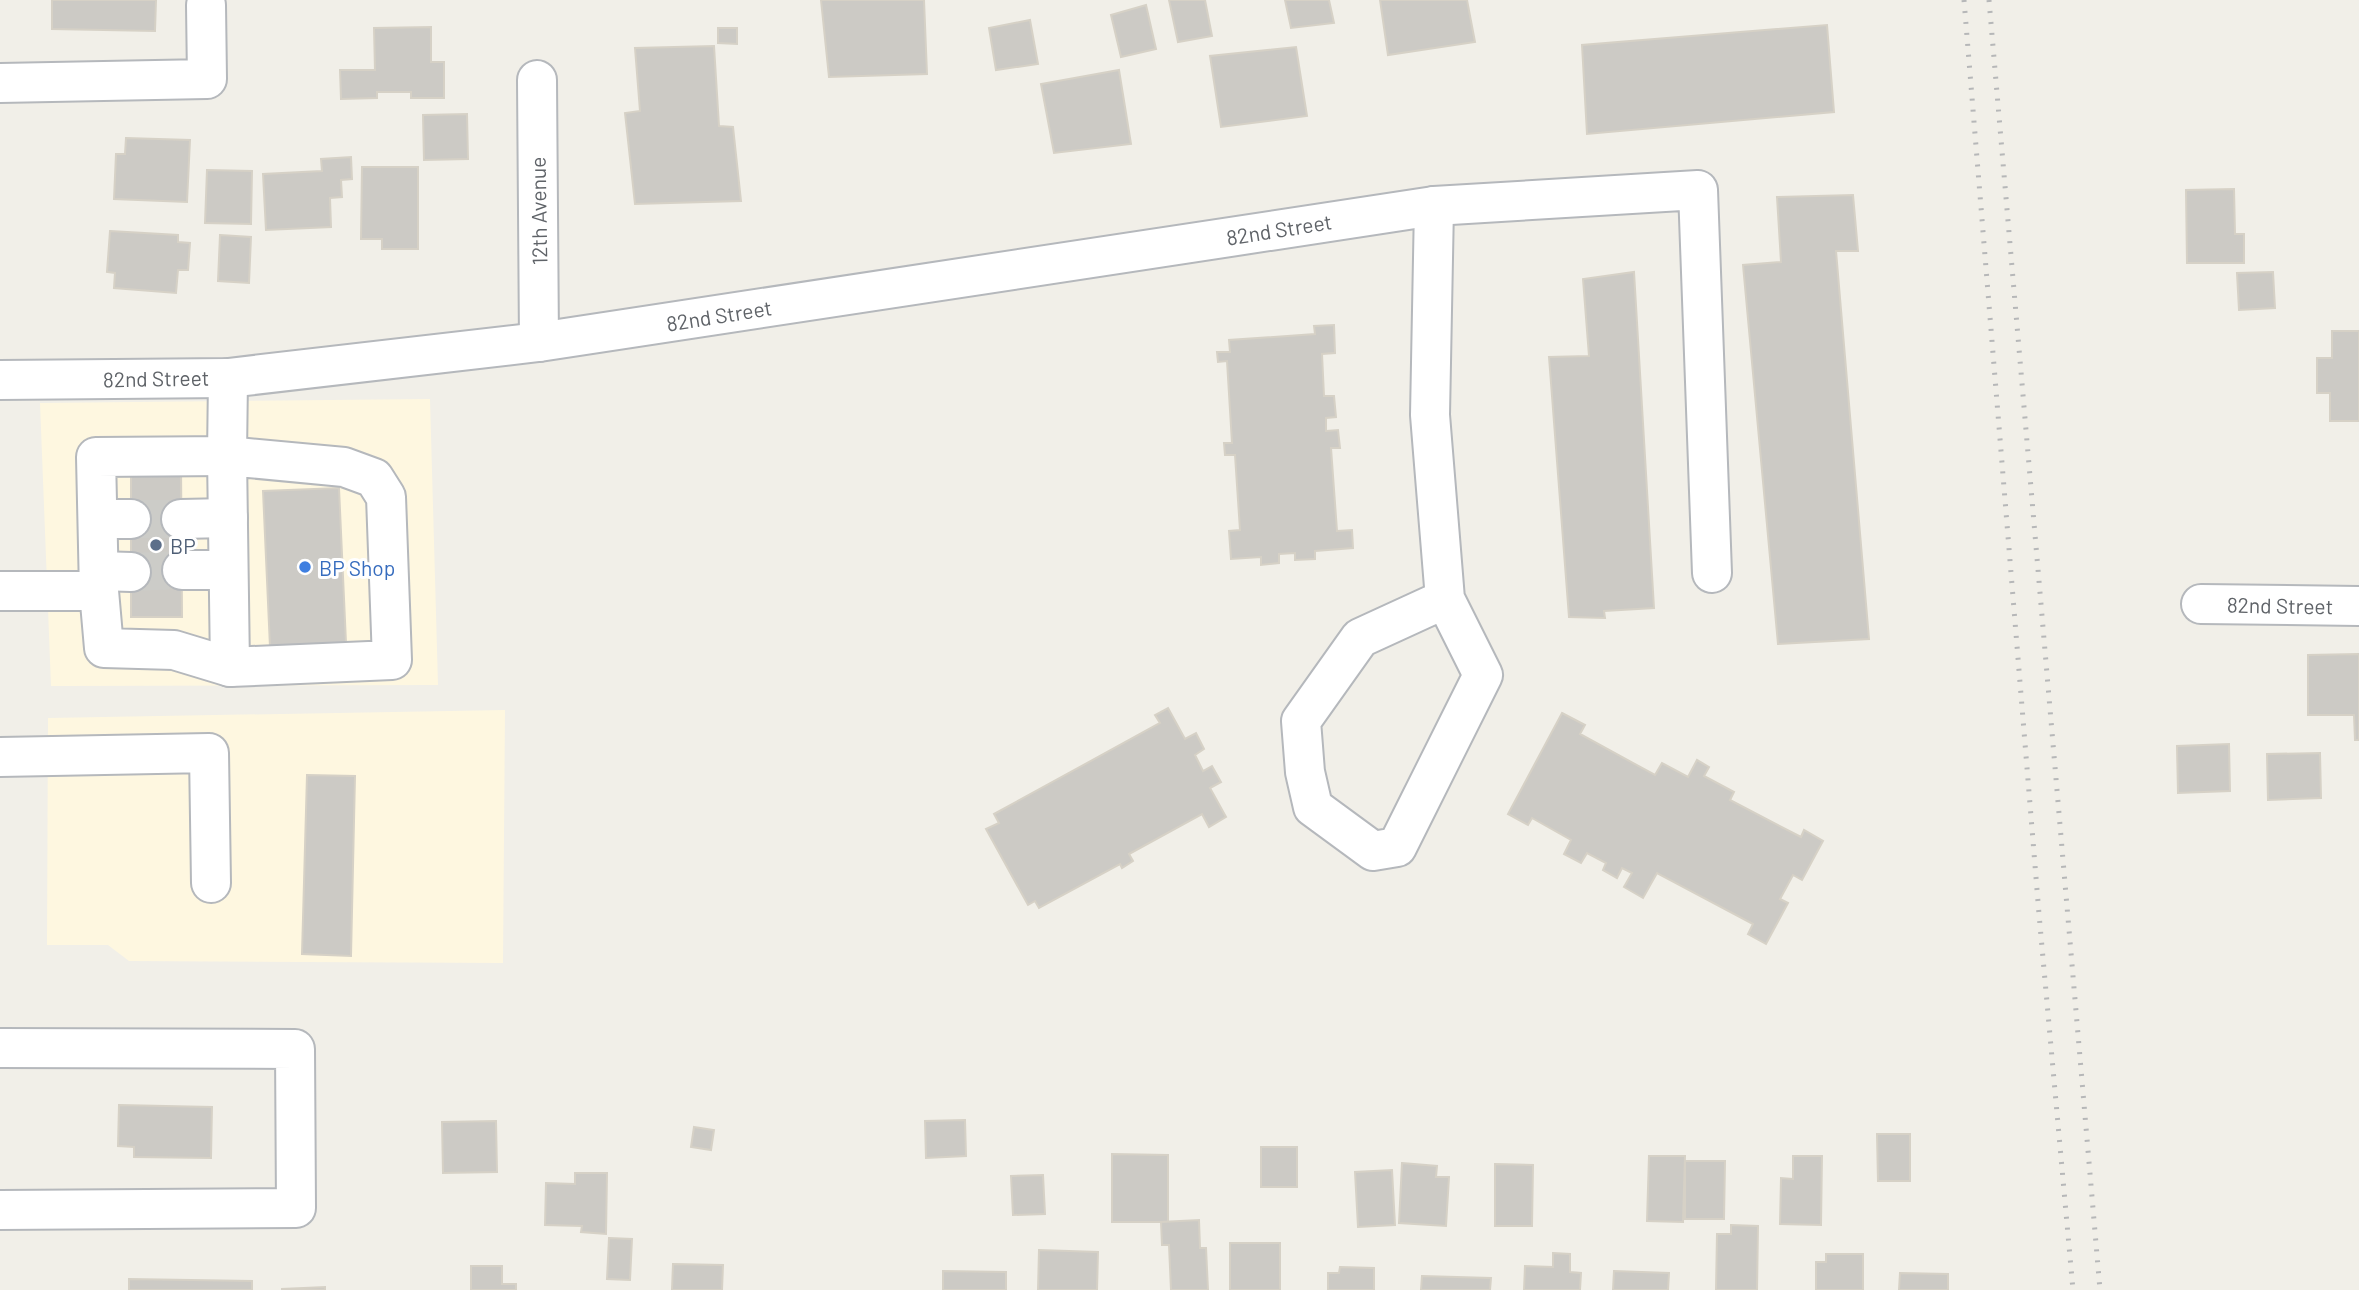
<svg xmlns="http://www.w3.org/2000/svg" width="2359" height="1290" font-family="Barlow,sans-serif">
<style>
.commercial{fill:#fef7e0}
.building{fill:#cccac5;stroke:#d6d1c6;stroke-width:2}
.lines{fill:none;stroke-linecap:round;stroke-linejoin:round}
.minor-tunnel{stroke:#ccccc8;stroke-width:38;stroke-dasharray:38 19;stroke-linecap:butt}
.minor-casing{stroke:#b5b8bc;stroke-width:42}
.minor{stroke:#fff;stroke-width:38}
.rail{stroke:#b6b7b8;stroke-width:5;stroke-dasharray:2 9;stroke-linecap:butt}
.service-dot{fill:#5c6f8a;stroke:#fff;stroke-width:2.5}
.shop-dot{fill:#3f7fe0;stroke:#fff;stroke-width:2.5}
.labels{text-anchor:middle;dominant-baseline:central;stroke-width:6;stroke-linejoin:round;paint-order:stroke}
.street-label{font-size:21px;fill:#5f6368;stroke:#fff}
.service-label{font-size:21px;fill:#4e5e75;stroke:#fff;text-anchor:start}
.shop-label{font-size:21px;fill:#366cbe;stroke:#fff;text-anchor:start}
</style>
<rect width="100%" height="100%" fill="#f1efe8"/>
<g class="commercial">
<polygon points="430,399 438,685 51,686 40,403"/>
<polygon points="505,710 503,963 129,961 108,945 47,945 48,718"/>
</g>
<g class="building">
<polygon points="52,0 156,0 155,31 52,29"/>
<polygon points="821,0 924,0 927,74 829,77"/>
<polygon points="1169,0 1205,0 1212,36 1178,42"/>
<polygon points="1285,0 1329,0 1334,23 1291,28"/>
<polygon points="1380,0 1467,0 1475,42 1388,55"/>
<polygon points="1146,5 1156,49 1121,57 1111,15"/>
<polygon points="1030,20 1038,64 996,70 989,28"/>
<polygon points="1827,25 1834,112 1587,134 1582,45"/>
<polygon points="431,27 431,62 444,62 444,98 411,98 411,92 377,92 377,98 341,99 340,70 375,70 374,28"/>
<polygon points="718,28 737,28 737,44 718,43"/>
<polygon points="714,46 719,126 733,127 741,201 635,204 625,113 640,111 635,48"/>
<polygon points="1296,47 1307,116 1221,127 1210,56"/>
<polygon points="1119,70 1131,144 1054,153 1041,84"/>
<polygon points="467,114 468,159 424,160 423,115"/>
<polygon points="126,138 190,140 187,202 114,199 116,154 125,154"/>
<polygon points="351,157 352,179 341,180 342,197 330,198 331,227 266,230 263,174 322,171 321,159"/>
<polygon points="362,167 418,167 418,249 382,249 382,239 361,239"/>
<polygon points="207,170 252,171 251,224 205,223"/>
<polygon points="2234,189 2235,234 2244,234 2244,263 2187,263 2186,190"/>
<polygon points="1853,195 1858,251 1836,251 1869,639 1778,644 1743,265 1781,262 1777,197"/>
<polygon points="110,231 178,235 178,242 190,243 188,270 178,270 176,293 114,288 115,273 107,272"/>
<polygon points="220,235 251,237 249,283 218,281"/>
<polygon points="1634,272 1654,608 1604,611 1605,618 1569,617 1549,357 1589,356 1583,279"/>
<polygon points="2273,272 2275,308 2239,310 2237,273"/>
<polygon points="1334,325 1335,353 1322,354 1324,396 1334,396 1336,417 1326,418 1326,431 1338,430 1340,448 1331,448 1337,531 1352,530 1353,548 1315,551 1315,559 1295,560 1295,553 1279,554 1279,563 1261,565 1261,557 1231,559 1229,531 1240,530 1235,455 1225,455 1224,443 1232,443 1227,361 1218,362 1217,352 1230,352 1229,340 1315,334 1314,326"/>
<polygon points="2332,331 2359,331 2359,421 2330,421 2330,393 2317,393 2317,358 2332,358"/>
<polygon points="181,461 182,617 131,617 131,462"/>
<polygon points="339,488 346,643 270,647 263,491"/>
<polygon points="2359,654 2359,740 2355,740 2354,715 2308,715 2308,655"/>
<polygon points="1168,708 1185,739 1196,733 1204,749 1195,755 1203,771 1212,766 1221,782 1210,788 1226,817 1209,827 1202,814 1129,854 1133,861 1122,868 1120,864 1039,908 1035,901 1028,905 986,829 999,823 994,814 1160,723 1155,715"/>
<polygon points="1562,713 1585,725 1580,734 1655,775 1662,763 1688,777 1697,760 1709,767 1704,776 1734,792 1730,800 1801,837 1804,830 1823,841 1802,880 1793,875 1780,899 1788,903 1766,944 1748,934 1753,924 1657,873 1643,898 1624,887 1632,873 1622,868 1617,878 1603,870 1606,863 1587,853 1581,863 1564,854 1571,840 1532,818 1528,825 1508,814"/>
<polygon points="2229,744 2230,791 2178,793 2177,746"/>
<polygon points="2320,753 2321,798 2268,800 2267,754"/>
<polygon points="307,775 355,776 351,956 302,954"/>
<polygon points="119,1105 212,1107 211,1158 134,1157 134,1147 118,1146"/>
<polygon points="965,1120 966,1156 926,1158 925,1121"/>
<polygon points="496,1121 497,1172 443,1173 442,1122"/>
<polygon points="694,1127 714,1130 711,1150 691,1147"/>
<polygon points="1877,1134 1910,1134 1910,1181 1878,1181"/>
<rect x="1261" y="1147" width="36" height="40"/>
<polygon points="1112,1154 1168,1155 1168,1222 1112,1222"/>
<polygon points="1649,1156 1685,1156 1683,1222 1647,1221"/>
<polygon points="1793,1156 1822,1156 1821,1225 1780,1224 1781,1178 1793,1179"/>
<polygon points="1685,1161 1725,1161 1724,1219 1685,1219"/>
<polygon points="1402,1163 1437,1166 1436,1177 1449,1177 1446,1226 1399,1223"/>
<polygon points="1495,1164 1533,1165 1532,1226 1495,1226"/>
<polygon points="1392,1170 1395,1225 1358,1227 1355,1172"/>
<polygon points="575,1173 607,1173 606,1234 581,1232 582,1226 545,1225 546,1183 575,1184"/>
<polygon points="1043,1175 1045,1214 1013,1215 1011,1176"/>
<polygon points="1199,1220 1200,1248 1206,1248 1208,1290 1171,1290 1169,1245 1162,1245 1161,1222"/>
<polygon points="1731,1225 1758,1226 1757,1290 1716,1290 1717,1234 1731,1234"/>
<polygon points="609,1238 632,1239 630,1280 607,1279"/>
<rect x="1230" y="1243" width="50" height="47"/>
<polygon points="1039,1250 1098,1252 1097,1290 1038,1290"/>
<polygon points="1553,1253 1570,1254 1570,1272 1581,1273 1580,1290 1524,1290 1525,1266 1553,1267"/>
<polygon points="1826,1254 1863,1254 1863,1290 1816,1290 1816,1262 1826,1262"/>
<polygon points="673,1264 723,1265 722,1290 672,1290"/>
<polygon points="471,1266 502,1266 502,1284 516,1284 516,1290 471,1290"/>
<polygon points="1340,1267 1374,1268 1374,1290 1328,1290 1328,1273 1339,1273"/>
<polygon points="943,1271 1006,1272 1006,1290 943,1290"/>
<polygon points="1614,1271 1669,1273 1668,1290 1613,1290"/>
<polygon points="1900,1273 1948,1274 1948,1290 1899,1290"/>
<polygon points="1422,1276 1491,1278 1490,1290 1421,1290"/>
<polygon points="129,1279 252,1281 252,1290 129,1290"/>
<polygon points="325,1287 325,1290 282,1290 282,1289"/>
</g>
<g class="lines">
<g class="minor-tunnel">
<polyline points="131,519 181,519"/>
<polyline points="131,572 182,570"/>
</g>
<defs>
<g id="minor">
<polyline points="537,80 539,342"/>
<polyline points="0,83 207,79 206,5"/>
<polyline points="1434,206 1430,415 1445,599 1483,675 1397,847 1373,851 1313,807 1305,772 1301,721 1360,638 1445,599"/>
<polyline points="0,380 228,378 539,342 1434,206 1698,190 1712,573"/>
<polygon points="227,456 344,467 374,478 386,497 392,660 230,667"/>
<polyline points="98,519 131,519"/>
<polyline points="181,519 228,518"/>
<polyline points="182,570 228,570"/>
<polyline points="99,571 131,572"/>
<polyline points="0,591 99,591 96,457 227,456 228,378"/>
<polyline points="99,591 104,648 174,650 230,667"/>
<polyline points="2201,604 2359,606"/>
<polyline points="0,757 209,753 211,883"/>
<polyline points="0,1048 295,1049 296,1208 0,1210"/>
</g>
</defs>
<use href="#minor" class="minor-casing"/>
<use href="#minor" class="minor"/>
<g class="rail">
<polyline points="1964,0 2039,914 2073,1290"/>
<polyline points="1989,0 2100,1290"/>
</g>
</g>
<circle class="service-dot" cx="156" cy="545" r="7"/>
<circle class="shop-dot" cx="305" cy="567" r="7"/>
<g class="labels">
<g class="street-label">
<text transform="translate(538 211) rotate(-91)">12th Avenue</text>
<text transform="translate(1279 229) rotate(-9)">82nd Street</text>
<text transform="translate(719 315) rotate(-9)">82nd Street</text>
<text transform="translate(156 378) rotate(-1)">82nd Street</text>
<text transform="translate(2280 605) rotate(1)">82nd Street</text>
</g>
<g class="service-label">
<text x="170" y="545">BP</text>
</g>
<g class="shop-label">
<text x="319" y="567">BP Shop</text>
</g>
</g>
</svg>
